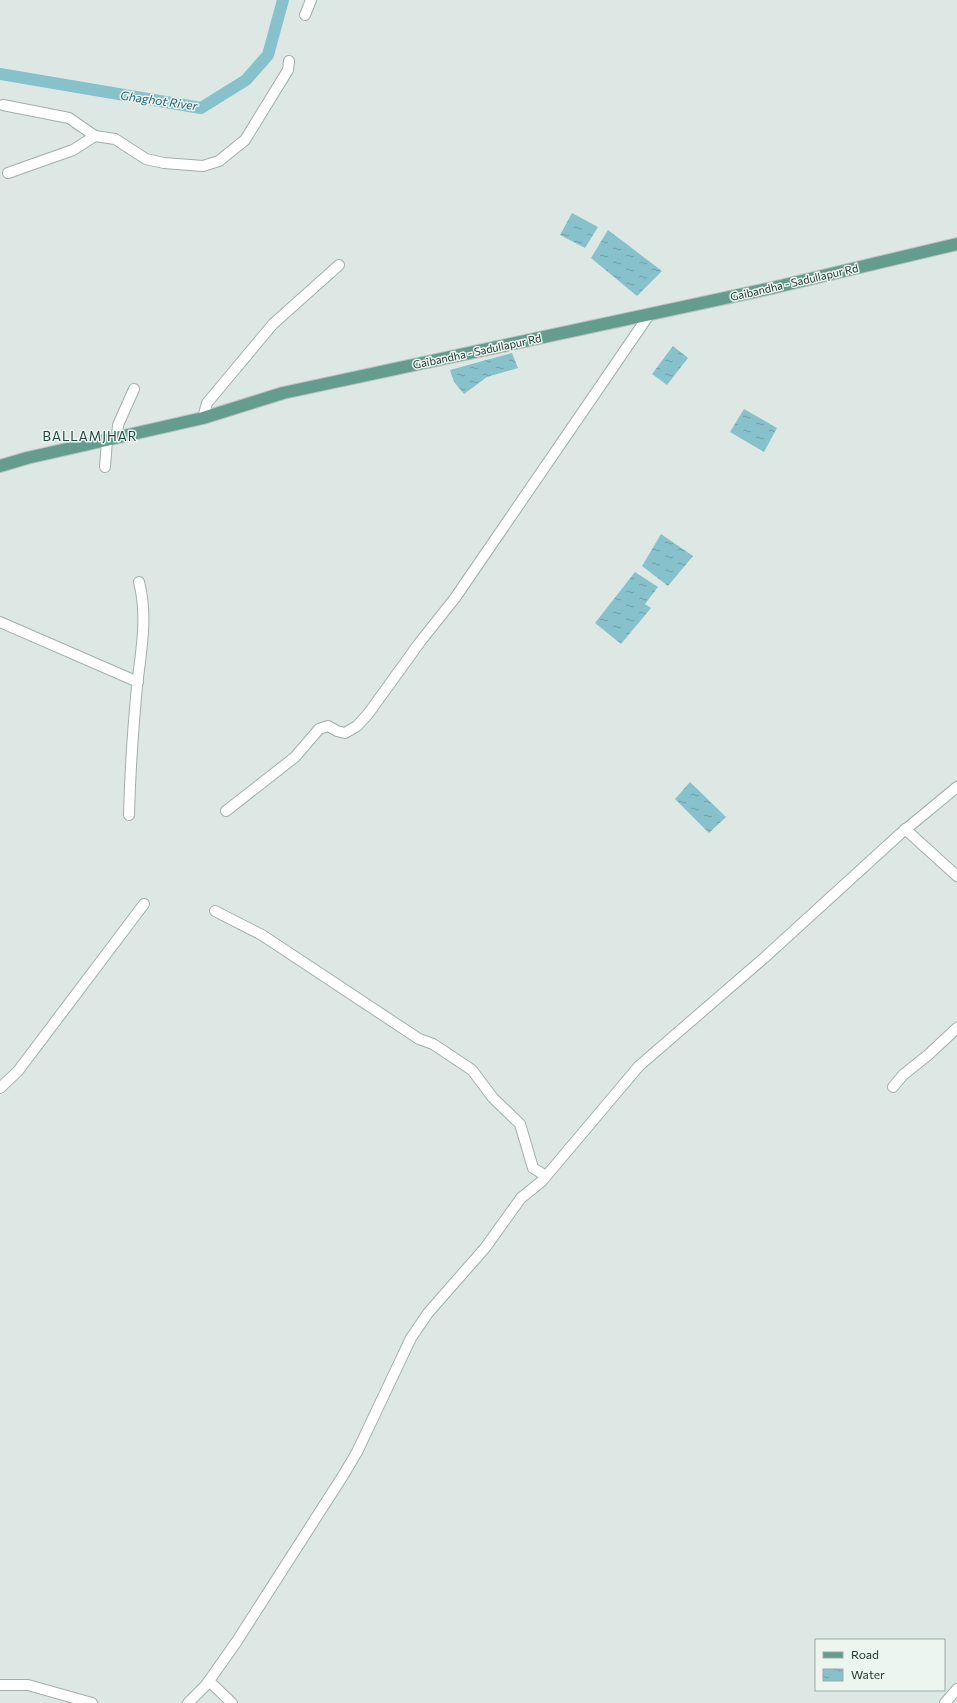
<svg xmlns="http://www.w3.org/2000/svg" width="957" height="1703" font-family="Commissioner,sans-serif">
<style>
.water{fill:url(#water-ripples)}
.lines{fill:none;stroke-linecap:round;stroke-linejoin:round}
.river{stroke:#87c1cc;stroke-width:12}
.minor-casing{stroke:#a1afab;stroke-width:12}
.major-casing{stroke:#bcc3c1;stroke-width:14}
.minor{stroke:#fff;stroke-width:10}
.major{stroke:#649c8e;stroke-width:12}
.labels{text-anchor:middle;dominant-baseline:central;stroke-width:3;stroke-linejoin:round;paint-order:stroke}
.street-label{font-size:11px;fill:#203731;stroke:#edf5f1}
.water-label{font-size:12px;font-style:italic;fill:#1e616f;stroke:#edf5f1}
.quarter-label{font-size:13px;letter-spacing:1px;fill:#1d473e;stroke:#edf5f1}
</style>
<defs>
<pattern id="water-ripples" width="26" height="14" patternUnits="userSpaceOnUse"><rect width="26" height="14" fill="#87c1cc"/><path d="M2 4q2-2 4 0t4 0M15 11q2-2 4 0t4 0" fill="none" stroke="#6e9ea6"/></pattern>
</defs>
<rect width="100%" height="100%" fill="#dde8e4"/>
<g class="water">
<polygon points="572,213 598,227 585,248 560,235"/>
<polygon points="608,230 662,271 637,296 591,258"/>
<polygon points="673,346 688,358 667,385 652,374"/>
<polygon points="512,353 518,368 487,377 464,394 454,382 450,370"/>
<polygon points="744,409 777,428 764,452 730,432"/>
<polygon points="661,534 693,556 668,586 642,566"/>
<polygon points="635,572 658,587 645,604 651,608 621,644 595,623"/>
<polygon points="690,782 726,817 709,833 675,799"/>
</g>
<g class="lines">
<polyline class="river" points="0,74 201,108 246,80 268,55 283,0"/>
<defs>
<g id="minor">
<polyline points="305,15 311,0"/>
<polyline points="3,105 69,118 95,136 115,139 146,159 164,163 203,166 219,161 245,140 288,70 289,61"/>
<polyline points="8,173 73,150 95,136"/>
<polyline points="203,418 207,403 273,324 339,265"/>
<polyline points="117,437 118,425 134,389"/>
<polyline points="105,467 107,440"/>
<polyline points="0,622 138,682"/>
<polyline points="226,811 295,757 319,729 328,726 337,731 345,733 357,726 368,714 420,642 455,598 649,315"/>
<path d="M129 815C130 772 133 729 137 686 141 651 148 616 139 582"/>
<polyline points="905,829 957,876"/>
<polyline points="215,911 262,935 419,1039 433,1044 472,1070 493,1098 520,1124 533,1168 546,1176"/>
<polyline points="893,1087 903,1075 928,1055 957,1028"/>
<polyline points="0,1088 18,1071 144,904"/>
<polyline points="209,1681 232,1703"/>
<polyline points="0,1685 28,1685 92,1703"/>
<polyline points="188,1703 206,1685 237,1641 344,1474 357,1452 411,1338 428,1313 485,1248 521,1198 542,1181 639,1066 764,958 900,834 957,787"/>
<polyline points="945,1703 957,1689"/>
</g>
<polyline id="major" points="0,466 27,458 203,418 283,393 772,288 957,244"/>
</defs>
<use href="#minor" class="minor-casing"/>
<use href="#major" class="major-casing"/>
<use href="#minor" class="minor"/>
<use href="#major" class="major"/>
</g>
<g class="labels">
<g class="street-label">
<text transform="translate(794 282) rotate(-13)">Gaibandha - Sadullapur Rd</text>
<text transform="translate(477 351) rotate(-12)">Gaibandha - Sadullapur Rd</text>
</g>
<g class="water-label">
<text transform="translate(159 100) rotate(8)">Ghaghot River</text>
</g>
<g class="quarter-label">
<text x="90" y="436">BALLAMJHAR</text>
</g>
</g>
<rect x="815" y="1639" width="130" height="52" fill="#edf5f1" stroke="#9ba9a4"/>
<rect x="823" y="1652" width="20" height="6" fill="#649c8e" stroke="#9ba9a4"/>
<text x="851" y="1659" font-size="12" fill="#203731">Road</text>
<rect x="823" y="1669" width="20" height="12" fill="url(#water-ripples)" stroke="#9ba9a4"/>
<text x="851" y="1679" font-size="12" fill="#203731">Water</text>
</svg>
